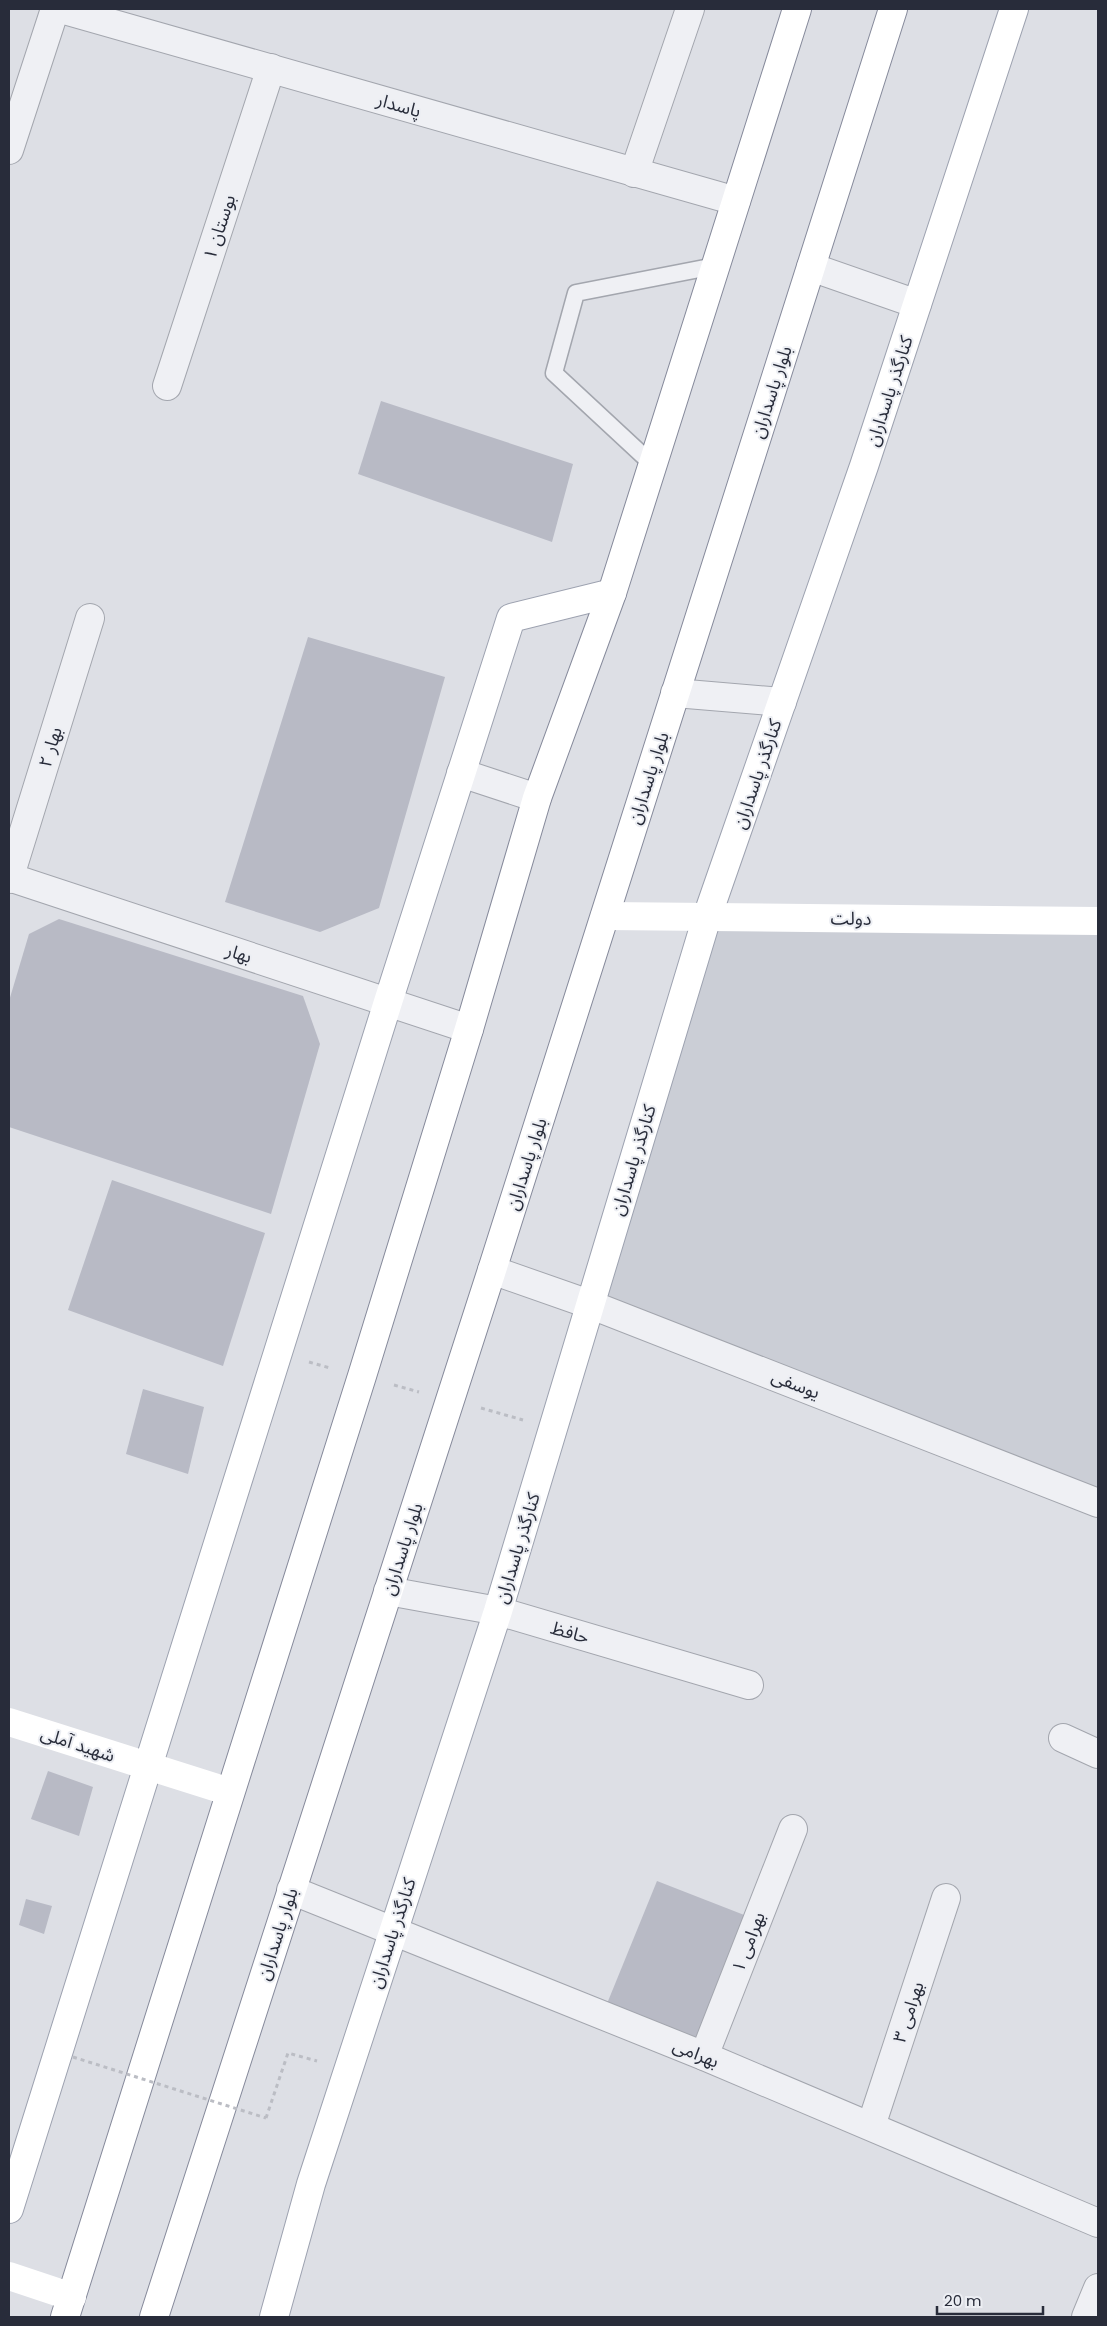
<svg xmlns="http://www.w3.org/2000/svg" width="1107" height="2326" font-family="Poppins,'Noto Sans Arabic',sans-serif">
<style>
.built{fill:#cbced6}
.building{fill:#b8bac5}
.lines{fill:none;stroke-linecap:round;stroke-linejoin:round}
.service-casing{stroke:#a3a6ae;stroke-width:19}
.minor-casing{stroke:#a3a6ae;stroke-width:30}
.primary-casing{stroke:#9da2b0;stroke-width:30}
.trunk-casing{stroke:#868a9b;stroke-width:30}
.path{stroke:#bbbdc4;stroke-width:3;stroke-dasharray:4 4;stroke-linecap:butt}
.service{stroke:#eff0f4;stroke-width:16}
.minor{stroke:#eff0f4;stroke-width:28}
.secondary{stroke:#fff;stroke-width:28}
.primary{stroke:#fff;stroke-width:28}
.trunk{stroke:#fff;stroke-width:28}
.path-bridge{stroke:#bbbdc4;stroke-width:3;stroke-dasharray:4 4;stroke-linecap:butt}
.labels{text-anchor:middle;dominant-baseline:central;stroke-width:4;stroke-linejoin:round;paint-order:stroke}
.street-label{font-size:18px;fill:#282c3a;stroke:#eceef3}
</style>
<rect width="100%" height="100%" fill="#dddfe5"/>
<polygon class="built" points="1098,914 1098,1490 589,1304 707,917"/>
<g class="building">
<polygon points="381,401 573,464 552,542 358,474"/>
<polygon points="308,637 445,677 379,908 320,932 225,902"/>
<polygon points="59,919 303,996 320,1044 271,1214 9,1127 9,1001 29,934"/>
<polygon points="112,1180 265,1233 223,1366 68,1310"/>
<polygon points="143,1389 204,1407 188,1474 126,1454"/>
<polygon points="48,1771 93,1787 79,1836 31,1819"/>
<polygon points="657,1881 757,1920 704,2056 604,2011"/>
<polygon points="26,1899 52,1906 44,1934 19,1925"/>
</g>
<g class="lines">
<defs>
<polyline id="service" points="652,464 554,373 576,293 715,266"/>
<g id="minor">
<polyline points="61,9 736,201"/>
<polyline points="9,150 55,9"/>
<polyline points="634,173 690,9"/>
<polyline points="811,267 917,304"/>
<polyline points="167,386 271,68"/>
<polyline points="675,693 782,702"/>
<polyline points="461,773 537,798"/>
<polyline points="9,877 469,1029"/>
<polyline points="9,879 90,618"/>
<polyline points="492,1270 589,1304 1098,1503"/>
<polyline points="388,1591 498,1611 749,1685"/>
<polyline points="1063,1738 1098,1754"/>
<polyline points="291,1890 704,2056 1098,2223"/>
<polyline points="704,2056 793,1829"/>
<polyline points="871,2126 946,1898"/>
<polyline points="1086,2317 1098,2288"/>
</g>
<g id="primary">
<polyline points="9,2209 388,1002 511,618 612,593"/>
<polyline points="274,2317 311,2184 498,1611 707,917 864,466 1014,9"/>
</g>
<g id="trunk">
<polyline points="65,2317 362,1376 469,1029 537,798 612,593 797,9"/>
<polyline points="154,2317 492,1270 893,9"/>
</g>
</defs>
<use href="#service" class="service-casing"/>
<use href="#minor" class="minor-casing"/>
<use href="#primary" class="primary-casing"/>
<use href="#trunk" class="trunk-casing"/>
<g class="path">
<polyline points="309,1362 330,1368"/>
<polyline points="394,1385 419,1392"/>
<polyline points="481,1408 523,1420"/>
<polyline points="266,2118 288,2053 317,2061"/>
</g>
<use href="#service" class="service"/>
<use href="#minor" class="minor"/>
<g class="secondary">
<polyline points="605,916 1098,921"/>
<polyline points="9,1722 230,1792"/>
<polyline points="9,2276 72,2297"/>
</g>
<use href="#primary" class="primary"/>
<use href="#trunk" class="trunk"/>
<polyline class="path-bridge" points="73,2057 266,2118"/>
</g>
<g class="labels">
<g class="street-label">
<text transform="translate(399 105) rotate(16)">پاسدار</text>
<text transform="translate(219 227) rotate(-72)">بوستان ۱</text>
<text transform="translate(889 391) rotate(-72)">کنارگذر پاسداران</text>
<text transform="translate(771 392) rotate(-72)">بلوار پاسداران</text>
<text transform="translate(50 747) rotate(-73)">بهار ۲</text>
<text transform="translate(757 774) rotate(-71)">کنارگذر پاسداران</text>
<text transform="translate(648 778) rotate(-72)">بلوار پاسداران</text>
<text transform="translate(851 918) rotate(1)">دولت</text>
<text transform="translate(239 953) rotate(18)">بهار</text>
<text transform="translate(633 1160) rotate(-73)">کنارگذر پاسداران</text>
<text transform="translate(526 1164) rotate(-72)">بلوار پاسداران</text>
<text transform="translate(796 1384) rotate(21)">یوسفی</text>
<text transform="translate(517 1548) rotate(-73)">کنارگذر پاسداران</text>
<text transform="translate(402 1549) rotate(-72)">بلوار پاسداران</text>
<text transform="translate(570 1632) rotate(16)">حافظ</text>
<text transform="translate(78 1744) rotate(18)">شهید آملی</text>
<text transform="translate(392 1933) rotate(-72)">کنارگذر پاسداران</text>
<text transform="translate(277 1934) rotate(-72)">بلوار پاسداران</text>
<text transform="translate(748 1942) rotate(-69)">بهرامی ۱</text>
<text transform="translate(908 2012) rotate(-72)">بهرامی ۳</text>
<text transform="translate(696 2053) rotate(22)">بهرامی</text>
</g>
</g>
<rect width="1107" height="2326" fill="none" stroke="#282c3a" stroke-width="20"/>
<path d="M937 2306v8h106v-8" fill="none" stroke="#282c3a" stroke-width="2.5"/>
<text x="944" y="2306" font-size="15" fill="#282c3a" stroke="#eceef3" stroke-width="4" paint-order="stroke">20 m</text>
</svg>
